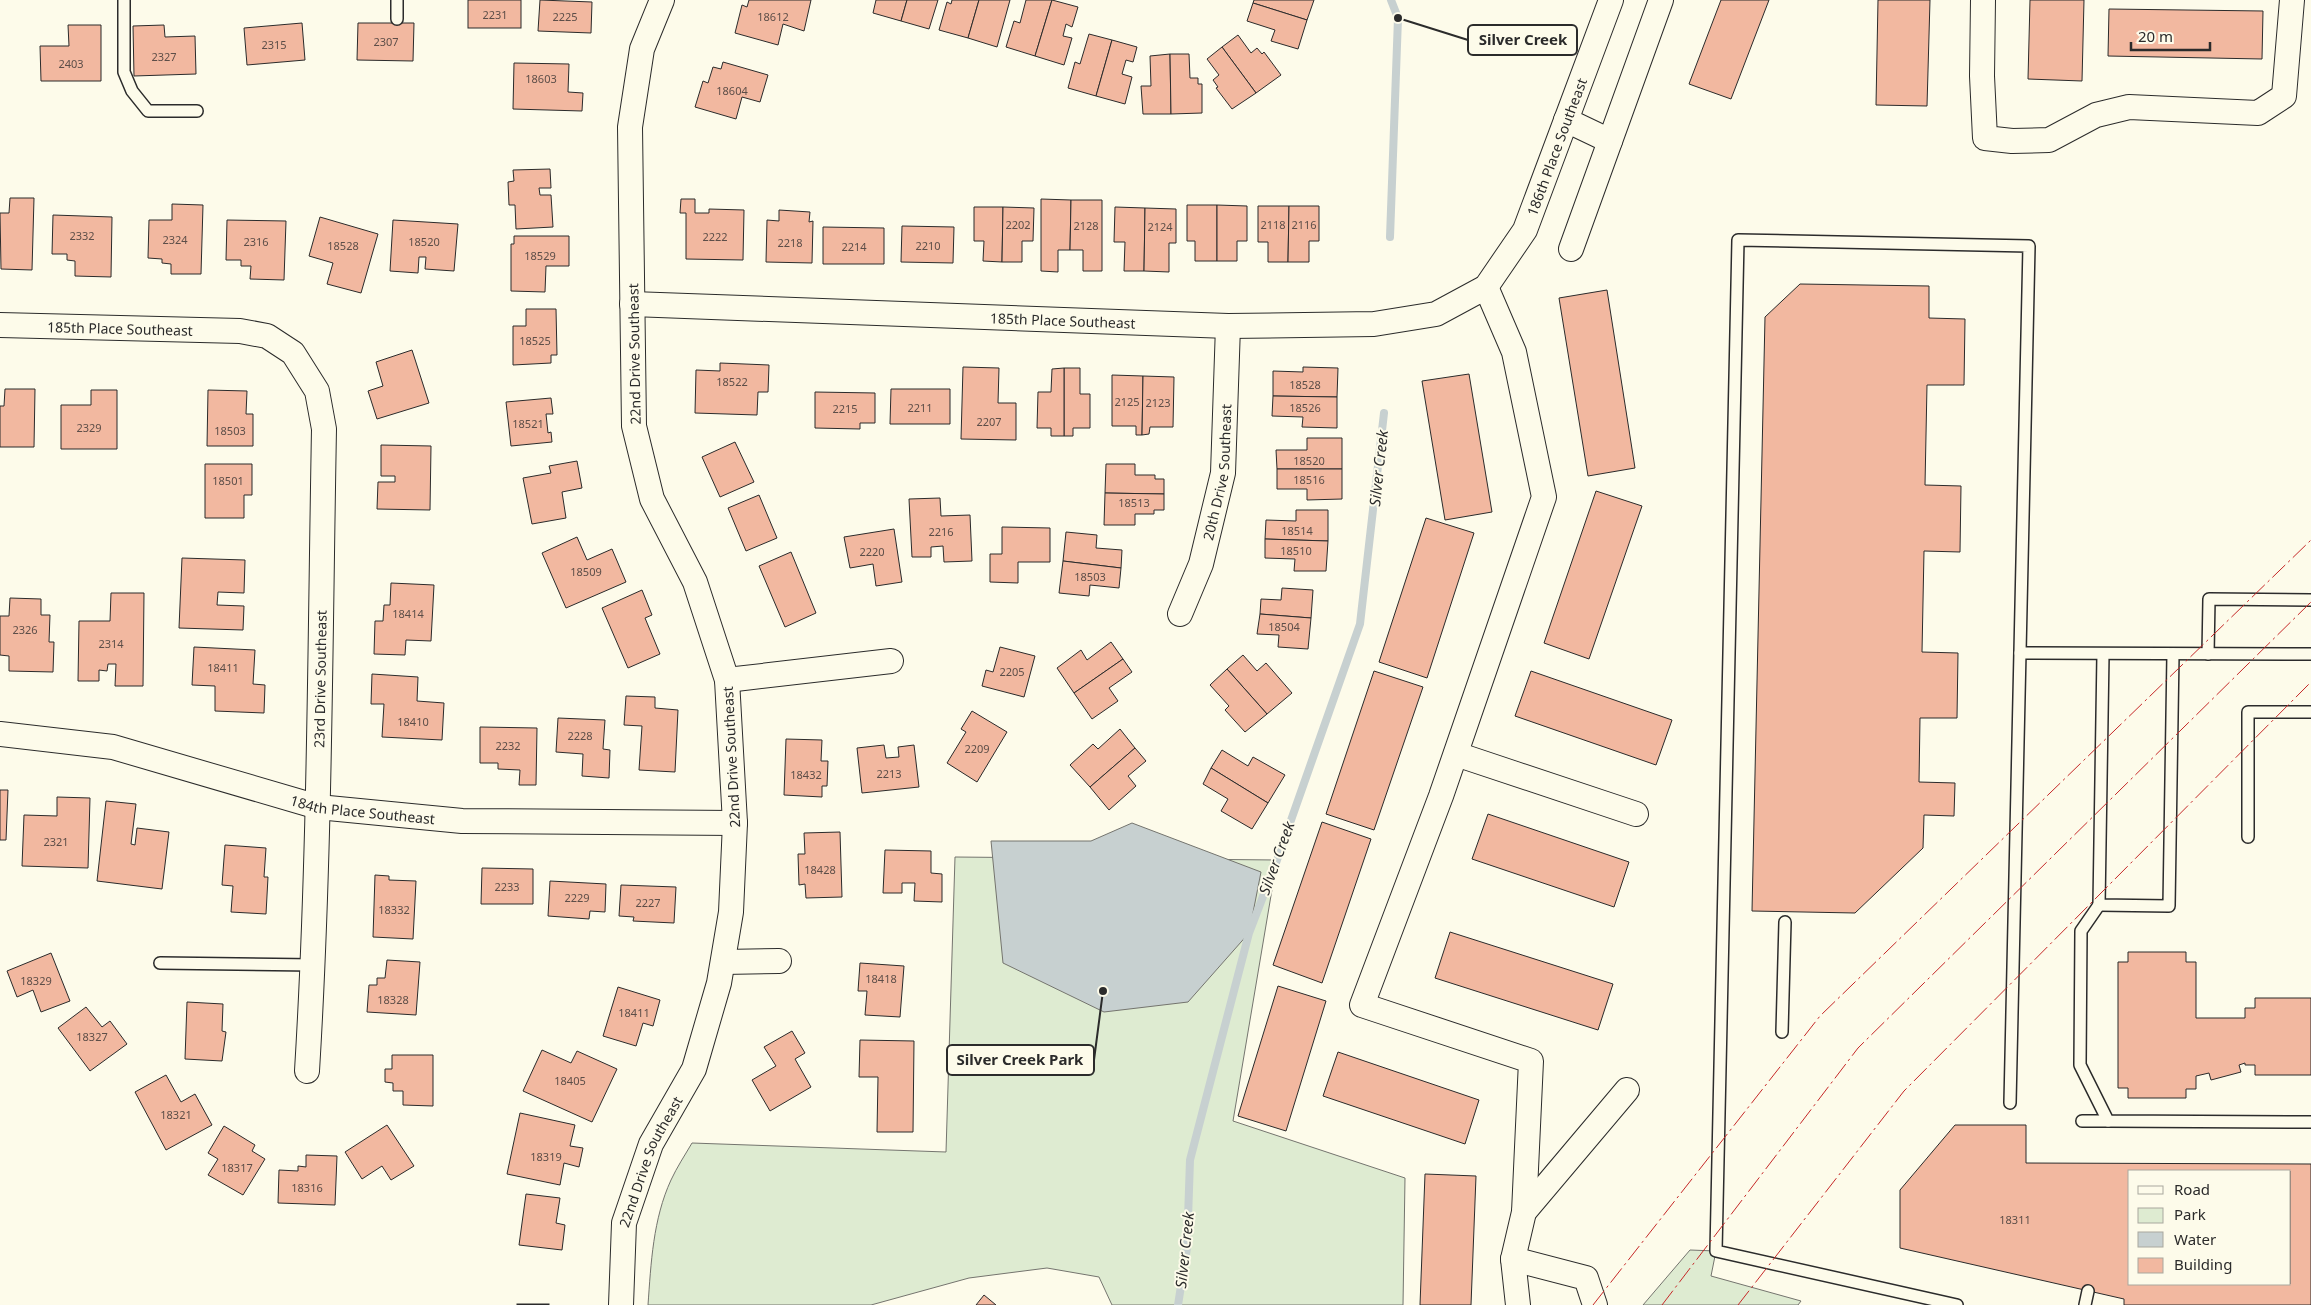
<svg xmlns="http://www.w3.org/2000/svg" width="2311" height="1305" font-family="'Noto Sans',sans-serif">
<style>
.green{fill:#deebd1;stroke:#74746e}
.water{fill:#c7d0d0;stroke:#74746e}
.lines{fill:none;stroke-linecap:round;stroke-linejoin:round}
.stream{stroke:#c7d0d0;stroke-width:8}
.building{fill:#f2b8a0;stroke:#2b2b2b;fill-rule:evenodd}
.service-casing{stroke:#2b2b2b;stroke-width:14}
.minor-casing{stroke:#2b2b2b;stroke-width:26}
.service{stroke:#fdfbea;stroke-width:11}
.minor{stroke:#fdfbea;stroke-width:24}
.power{stroke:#c62828;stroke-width:1;stroke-dasharray:18 4 2.5 4;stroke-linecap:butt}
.labels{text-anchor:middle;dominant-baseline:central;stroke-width:4;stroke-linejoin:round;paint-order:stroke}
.number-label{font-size:11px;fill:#5d4e48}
.street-label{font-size:14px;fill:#2b2b2b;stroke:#fdfbea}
.water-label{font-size:15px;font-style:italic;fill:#2b2b2b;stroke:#fdfbea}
.leader{fill:none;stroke:#2b2b2b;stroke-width:2}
.callout-dot{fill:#2b2b2b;stroke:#fdfbea;stroke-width:2}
.callout{fill:#fdfbea;stroke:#2b2b2b;stroke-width:2}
.callout-label{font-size:15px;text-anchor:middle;font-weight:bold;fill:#2b2b2b}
</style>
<rect width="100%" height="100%" fill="#fdfbea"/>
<g class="green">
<path d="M955 857 1277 860 1233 1121 1405 1178 1403 1305H1112L1099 1277 1047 1268 969 1278 871 1305H648C651 1263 653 1219 671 1180 677 1167 685 1155 692 1143L946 1152Z"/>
<polygon points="1690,1250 1716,1251 1711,1276 1801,1301 1798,1305 1643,1305"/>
</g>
<polygon class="water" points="1132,823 1261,872 1249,933 1188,1002 1104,1012 1003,963 991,841 1091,841"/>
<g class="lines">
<g class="stream">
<polyline points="1390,237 1398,18 1391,0"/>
<polyline points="1178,1305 1187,1248 1190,1160 1249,933 1277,860 1360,624 1384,413"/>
</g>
</g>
<g class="building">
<rect x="468" y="0" width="53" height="28"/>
<polygon points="540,0 592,2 591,33 538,31"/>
<polygon points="749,0 811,0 804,31 783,24 778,45 735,33 742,5 747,7"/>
<polygon points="876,0 907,0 901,21 873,13"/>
<polygon points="907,0 938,0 929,29 901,21"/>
<polygon points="952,0 979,0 968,38 939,30 947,2 951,4"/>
<polygon points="979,0 1010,0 997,47 968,38"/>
<polygon points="1026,0 1052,0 1035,56 1006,47 1014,21 1020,23"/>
<polygon points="1052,0 1078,7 1072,27 1066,24 1063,36 1072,38 1064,65 1035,56"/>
<polygon points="1254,0 1314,0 1307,20 1253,3"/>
<polygon points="1721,0 1769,0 1731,99 1689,84"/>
<polygon points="1878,0 1930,0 1927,106 1876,105"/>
<polygon points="2030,0 2084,0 2082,81 2028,79"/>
<polygon points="1253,3 1307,20 1298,49 1271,41 1275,30 1247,21"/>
<polygon points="2109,9 2263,11 2262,59 2108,56"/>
<polygon points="302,23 305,60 247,65 244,28"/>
<polygon points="358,23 414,23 413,61 357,60"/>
<polygon points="68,25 101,25 101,81 41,81 40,46 69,46"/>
<polygon points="164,25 165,37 195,36 196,74 134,76 133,26"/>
<polygon points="1089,34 1112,40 1096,96 1068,88 1075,62 1080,64"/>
<polygon points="1238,35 1251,53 1257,48 1262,54 1264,52 1281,75 1256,93 1222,47"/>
<polygon points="1112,40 1137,47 1133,62 1126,60 1122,74 1132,77 1125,104 1096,96"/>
<polygon points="1222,47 1256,93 1232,109 1216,88 1218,87 1213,80 1219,75 1207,59"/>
<polygon points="1170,54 1171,114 1143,114 1141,86 1151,86 1150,56"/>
<polygon points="1170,54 1189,54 1190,78 1198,78 1198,84 1202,84 1202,113 1171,114"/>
<polygon points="723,62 768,75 760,102 742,97 736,119 695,107 703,81 708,83 713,67 721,69"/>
<polygon points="514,63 569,64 568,92 583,93 582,111 513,109"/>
<polygon points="550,169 551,188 539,188 540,195 551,195 553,227 516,229 515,205 509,205 508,182 514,181 513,170"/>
<polygon points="10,198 34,198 32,270 1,269 0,213 9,213"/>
<polygon points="681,199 695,199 695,213 709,213 709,209 744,210 743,260 686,259 686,213 680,213"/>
<polygon points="1041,199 1071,200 1070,250 1058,250 1058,272 1041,271"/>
<polygon points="1071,200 1102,200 1102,271 1083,271 1083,250 1070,250"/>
<polygon points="172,204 203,205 201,274 171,274 171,264 162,263 162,259 148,258 149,220 172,220"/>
<polygon points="1187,205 1217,205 1217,261 1195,261 1195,241 1187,241"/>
<polygon points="1217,205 1247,206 1247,241 1237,241 1237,261 1217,261"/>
<polygon points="1258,206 1289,206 1288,262 1268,262 1268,242 1258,242"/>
<polygon points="1289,206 1319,206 1319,241 1309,241 1309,262 1288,262"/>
<polygon points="974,207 1003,207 1002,262 983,261 984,241 974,241"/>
<polygon points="1003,207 1034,208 1033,241 1022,241 1022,262 1002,262"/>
<polygon points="1115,207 1145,208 1144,271 1124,271 1125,242 1114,242"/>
<polygon points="1145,208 1176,209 1176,243 1169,243 1169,272 1144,271"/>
<polygon points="779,210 810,212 809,222 813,221 812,263 766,262 767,220 779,221"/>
<polygon points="53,215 112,217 111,277 75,276 75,261 67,260 67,254 52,254"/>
<polygon points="320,217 378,234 361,293 327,284 333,263 309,256"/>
<polygon points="227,220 286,221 284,280 250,279 251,266 241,266 241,260 226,260"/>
<polygon points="393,220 458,224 454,271 425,269 426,257 419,257 418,273 390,271"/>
<polygon points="902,226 954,227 953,263 901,262"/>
<polygon points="823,227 884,228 884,264 823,264"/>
<polygon points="514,236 569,236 569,266 546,266 545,292 511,291 511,244 514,244"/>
<polygon points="1800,284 1929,286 1929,318 1965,319 1964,385 1927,385 1925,485 1961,486 1960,552 1924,551 1922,652 1958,653 1957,718 1920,718 1919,782 1955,783 1954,816 1924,815 1923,848 1855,913 1752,911 1765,317"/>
<polygon points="1607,290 1635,468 1588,476 1559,298"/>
<polygon points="526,309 556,309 557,355 551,355 551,363 513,365 513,326 526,326"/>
<polygon points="412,350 429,403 377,419 368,391 383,386 376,362"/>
<polygon points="720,363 769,365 768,392 758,392 757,415 695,413 696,370 720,371"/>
<polygon points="963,367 999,368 998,403 1016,403 1016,440 961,439"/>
<polygon points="1303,367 1338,368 1337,397 1273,396 1273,371 1303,372"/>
<polygon points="1064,368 1080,368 1080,394 1090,394 1090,428 1073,428 1073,436 1064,436"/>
<polygon points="1064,368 1064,436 1051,436 1051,428 1037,428 1038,392 1051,392 1052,369"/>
<polygon points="1469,374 1492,512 1445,520 1422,381"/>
<polygon points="1112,375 1143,376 1142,435 1136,435 1136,426 1112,426"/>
<polygon points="1143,376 1174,377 1173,427 1150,427 1149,434 1142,435"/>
<polygon points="5,389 35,389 34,447 0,447 0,406 4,406"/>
<polygon points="891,389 950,389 950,424 890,424"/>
<polygon points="91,390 117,390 117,449 61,449 61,405 91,405"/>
<polygon points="208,390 247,391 246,414 253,414 253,446 207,446"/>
<polygon points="815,392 875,393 875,423 860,423 860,429 815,428"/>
<polygon points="1273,396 1337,397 1337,428 1302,427 1303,417 1272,416"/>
<polygon points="551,398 553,414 546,414 548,433 551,432 552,442 511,446 506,402"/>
<polygon points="1307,438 1342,438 1342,469 1277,469 1276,450 1307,450"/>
<polygon points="735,442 754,482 720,497 702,457"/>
<polygon points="381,445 431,446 430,510 377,509 378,482 395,482 395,476 381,476"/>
<polygon points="577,461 582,488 562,492 566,518 532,524 523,478 551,473 549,466"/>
<polygon points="205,464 252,464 252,495 244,495 244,518 205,518"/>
<polygon points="1106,464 1135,464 1135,475 1155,475 1155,479 1164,479 1164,494 1105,493"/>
<polygon points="1277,469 1342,469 1342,499 1307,500 1307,489 1277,489"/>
<polygon points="1596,491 1642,506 1589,659 1544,643"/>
<polygon points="1105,493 1164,494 1164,510 1154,510 1154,514 1135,514 1135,525 1104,525"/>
<polygon points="759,495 777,538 746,551 728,508"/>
<polygon points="940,498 941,516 970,515 972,561 944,562 943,546 931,547 931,557 912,557 909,499"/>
<polygon points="1296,510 1328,510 1328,541 1265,539 1266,520 1296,521"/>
<polygon points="1426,518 1474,533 1427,678 1379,662"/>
<polygon points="1002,527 1050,528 1050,562 1018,562 1018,583 990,582 990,554 1002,554"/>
<polygon points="894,529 902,582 876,586 873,564 850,568 844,537"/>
<polygon points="1066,532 1097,535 1096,548 1122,550 1121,568 1063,561"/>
<polygon points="577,537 587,560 612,549 626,582 566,608 542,553"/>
<polygon points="1265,539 1328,541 1326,571 1294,571 1295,559 1265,558"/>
<polygon points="791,552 816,613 785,627 759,566"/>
<polygon points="182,558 245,560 244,593 218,592 217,605 244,606 243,630 179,628"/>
<polygon points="1063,561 1121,568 1119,588 1090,585 1089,596 1059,593"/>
<polygon points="391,583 434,585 431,641 406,640 405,655 374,654 375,621 383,621 384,605 390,605"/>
<polygon points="1282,588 1313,590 1311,618 1260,614 1261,599 1281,600"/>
<polygon points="642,590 652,615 645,618 660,654 628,668 602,608"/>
<polygon points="111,593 144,593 143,686 115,686 116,664 108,664 107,671 99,670 99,681 78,681 79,621 110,621"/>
<polygon points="10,598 41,599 41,615 50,615 49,642 54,642 53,672 9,671 9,656 0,655 0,616 9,616"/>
<polygon points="1260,614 1311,618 1308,649 1278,647 1279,635 1257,634"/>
<polygon points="1111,642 1123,659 1074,693 1057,668 1081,650 1087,660"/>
<polygon points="194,647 255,650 253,684 265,685 264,713 215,711 215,686 192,685"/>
<polygon points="1000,647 1035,656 1024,697 982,686 986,670 993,672"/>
<polygon points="1243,655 1257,671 1266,663 1292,693 1267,714 1227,669"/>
<polygon points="1123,659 1132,672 1109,688 1118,701 1092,719 1074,693"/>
<polygon points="1227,669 1267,714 1245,732 1225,710 1229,706 1210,685"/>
<polygon points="1374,671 1423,687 1374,830 1326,814"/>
<polygon points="1531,671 1672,720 1656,765 1515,716"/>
<polygon points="372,674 418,677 417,701 444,703 442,740 382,737 384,704 371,704"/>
<polygon points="626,696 655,697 655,708 678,710 675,772 639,770 642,726 624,725"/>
<polygon points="972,711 1007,732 977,782 947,763 966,732 961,729"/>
<polygon points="558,718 605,720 603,749 610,750 609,778 582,776 583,754 556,752"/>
<polygon points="480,727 537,728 536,785 519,785 520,770 498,769 498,763 480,763"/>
<polygon points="1120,729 1135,748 1090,787 1070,765 1093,744 1098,749"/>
<polygon points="786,739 822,740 821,761 828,761 827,786 822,786 822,797 784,795"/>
<polygon points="884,745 886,758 899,757 898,747 914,745 919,787 862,793 857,748"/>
<polygon points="1135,748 1146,761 1128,776 1136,786 1109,810 1090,787"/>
<polygon points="1222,750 1248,766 1253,757 1285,775 1268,803 1211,768"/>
<polygon points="1211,768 1268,803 1252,829 1221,811 1228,799 1203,784"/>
<polygon points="0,790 8,790 6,840 0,840"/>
<polygon points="57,797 90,798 88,868 22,866 24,815 57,816"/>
<polygon points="106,801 136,804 131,844 135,845 137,828 169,832 162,889 97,881"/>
<polygon points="1488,814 1629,862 1614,907 1472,859"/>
<polygon points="1322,822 1371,839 1322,983 1273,965"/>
<polygon points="840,832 842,897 806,898 805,884 799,885 798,854 805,854 804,833"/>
<polygon points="225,845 266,848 264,877 268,877 266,914 231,912 233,886 222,885"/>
<polygon points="885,850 931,851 931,873 942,874 942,902 914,901 915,883 902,883 902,893 883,893"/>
<polygon points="482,868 533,869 533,904 481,904"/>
<polygon points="375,875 389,876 389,880 416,881 413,939 373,937"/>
<polygon points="550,881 606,884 605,912 590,911 589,919 548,916"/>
<polygon points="621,885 676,887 674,923 633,921 634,917 619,916"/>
<polygon points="1450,932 1613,984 1598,1030 1435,978"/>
<polygon points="2128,952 2186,952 2186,962 2196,962 2196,1018 2245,1018 2245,1008 2255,1008 2255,998 2311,998 2311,1075 2255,1075 2255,1065 2245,1065 2245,1063 2239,1065 2241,1072 2211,1080 2209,1073 2196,1076 2196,1089 2186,1089 2186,1098 2128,1098 2128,1088 2118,1088 2118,962 2128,962"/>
<polygon points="51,953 70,1001 41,1012 33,990 17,997 7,971"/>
<polygon points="387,960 420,962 416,1015 367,1012 369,985 377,985 377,978 385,978"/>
<polygon points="860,963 904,966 900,1017 865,1015 867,991 858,991"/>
<polygon points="1278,986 1326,1001 1286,1131 1238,1116"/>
<polygon points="618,987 660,1000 653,1026 643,1023 636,1046 603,1036"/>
<polygon points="187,1002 223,1004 222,1031 226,1032 222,1061 185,1059"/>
<polygon points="86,1007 102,1027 110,1021 127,1044 90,1071 58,1028"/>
<polygon points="792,1031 805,1053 795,1059 811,1087 770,1111 752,1080 776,1066 764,1047"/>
<polygon points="860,1040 914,1041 913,1132 877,1132 878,1077 859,1077"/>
<polygon points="542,1050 571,1063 577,1051 617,1069 592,1122 523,1091"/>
<polygon points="1338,1052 1479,1100 1465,1144 1323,1096"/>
<polygon points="392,1055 433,1055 433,1106 403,1105 403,1091 393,1091 393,1083 385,1082 385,1069 392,1069"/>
<polygon points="166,1075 181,1102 195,1094 212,1125 166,1150 135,1092"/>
<polygon points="520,1113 575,1125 570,1146 583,1148 579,1167 564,1163 560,1185 507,1174"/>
<polygon points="387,1125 414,1166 391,1180 382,1166 362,1179 345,1152"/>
<path d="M1955 1125H2026V1163L2311 1164V1305H2124V1299L1900 1248V1190ZM2130 1171H2290V1284H2130Z"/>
<polygon points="224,1126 255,1145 252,1151 265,1159 243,1195 208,1175 218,1159 208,1153"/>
<polygon points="306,1155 337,1156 335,1205 278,1203 279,1170 298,1171 298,1166 306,1167"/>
<polygon points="1425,1174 1476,1176 1471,1305 1420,1305"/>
<polygon points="526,1194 560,1198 556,1223 565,1225 562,1250 519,1245"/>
<polygon points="984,1295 996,1305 976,1305"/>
<rect x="517" y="1304" width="32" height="1"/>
</g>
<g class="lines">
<defs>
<g id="service">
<polyline points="124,0 124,72 132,91 148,111 197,111"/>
<polyline points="397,0 397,19"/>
<polyline points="2020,653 2311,654"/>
<polyline points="2103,654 2099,905 2169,906 2173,654"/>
<polyline points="2208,654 2209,599 2311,600"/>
<polyline points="2248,837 2248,712 2311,712"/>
<polyline points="2099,905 2081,931 2080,1065 2108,1121 2311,1122"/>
<polyline points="160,963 314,965"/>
<polyline points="1782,1032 1785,922"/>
<polyline points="2082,1121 2108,1121"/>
<polyline points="1957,1305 1716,1251 1738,240 2029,246 2010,1103"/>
<polyline points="2085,1305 2088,1291"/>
</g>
<g id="minor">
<polyline points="1983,0 1982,76 1985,138 2012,141 2049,140 2096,115 2129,107 2258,113 2284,96 2292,0"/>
<polyline points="1566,120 1610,141"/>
<polyline points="1571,249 1661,0"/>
<polyline points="1486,287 1514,352 1544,497 1441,796 1362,1005 1531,1061 1524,1212 1513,1259 1518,1305"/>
<path id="s1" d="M632 304 1228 326 1374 324 1436 314 1486 287 1525 230 1611 0"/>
<path id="s2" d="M0 325 240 331 267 336 293 353 317 391 324 429C320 643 320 857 307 1071"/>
<path id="s3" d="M1180 614 1201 564 1223 473 1228 326"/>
<polyline points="727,680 891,661"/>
<path id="s4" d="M0 734 113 747 318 807 462 821 735 823"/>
<polyline points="1456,754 1636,814"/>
<polyline points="723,962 779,961"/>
<polyline points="1524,1212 1627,1090"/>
<polyline points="1513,1259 1586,1278 1595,1305"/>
<path id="s5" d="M621 1305 624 1223 651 1144 694 1069 719 983 731 912 735 823 727 680 695 582 652 499 634 426 630 127 642 49 662 0"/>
</g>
</defs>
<use href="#service" class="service-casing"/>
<use href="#minor" class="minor-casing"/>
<use href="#service" class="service"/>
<use href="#minor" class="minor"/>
<g class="power">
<polyline points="1593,1305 1820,1016 2311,540"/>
<polyline points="1662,1305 1858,1048 2311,602"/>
<polyline points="1738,1305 1904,1091 2311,682"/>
</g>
</g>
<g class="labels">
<g class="number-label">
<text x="495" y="14">2231</text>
<text x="565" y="16">2225</text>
<text x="773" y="16">18612</text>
<text x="386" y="41">2307</text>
<text x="274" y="44">2315</text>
<text x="164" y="56">2327</text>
<text x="71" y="63">2403</text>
<text x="541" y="78">18603</text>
<text x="732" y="90">18604</text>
<text x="1018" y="224">2202</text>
<text x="1273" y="224">2118</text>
<text x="1304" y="224">2116</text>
<text x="1086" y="225">2128</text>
<text x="1160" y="226">2124</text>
<text x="82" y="235">2332</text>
<text x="715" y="236">2222</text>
<text x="175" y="239">2324</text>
<text x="256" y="241">2316</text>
<text x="424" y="241">18520</text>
<text x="790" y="242">2218</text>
<text x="343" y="245">18528</text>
<text x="928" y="245">2210</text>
<text x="854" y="246">2214</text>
<text x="540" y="255">18529</text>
<text x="535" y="340">18525</text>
<text x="732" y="381">18522</text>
<text x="1305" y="384">18528</text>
<text x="1127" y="401">2125</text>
<text x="1158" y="402">2123</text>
<text x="920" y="407">2211</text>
<text x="1305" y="407">18526</text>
<text x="845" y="408">2215</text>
<text x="989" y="421">2207</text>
<text x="528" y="423">18521</text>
<text x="89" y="427">2329</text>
<text x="230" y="430">18503</text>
<text x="1309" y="460">18520</text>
<text x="1309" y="479">18516</text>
<text x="228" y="480">18501</text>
<text x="1134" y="502">18513</text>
<text x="1297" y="530">18514</text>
<text x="941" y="531">2216</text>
<text x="1296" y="550">18510</text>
<text x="872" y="551">2220</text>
<text x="586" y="571">18509</text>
<text x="1090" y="576">18503</text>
<text x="408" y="613">18414</text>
<text x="1284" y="626">18504</text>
<text x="25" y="629">2326</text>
<text x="111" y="643">2314</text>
<text x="223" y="667">18411</text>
<text x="1012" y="671">2205</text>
<text x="413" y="721">18410</text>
<text x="580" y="735">2228</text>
<text x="508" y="745">2232</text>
<text x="977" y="748">2209</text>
<text x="889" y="773">2213</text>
<text x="806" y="774">18432</text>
<text x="56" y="841">2321</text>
<text x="820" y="869">18428</text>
<text x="507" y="886">2233</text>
<text x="577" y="897">2229</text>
<text x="648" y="902">2227</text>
<text x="394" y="909">18332</text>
<text x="881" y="978">18418</text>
<text x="36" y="980">18329</text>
<text x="393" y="999">18328</text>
<text x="634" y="1012">18411</text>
<text x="92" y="1036">18327</text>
<text x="570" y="1080">18405</text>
<text x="176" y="1114">18321</text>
<text x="546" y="1156">18319</text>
<text x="237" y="1167">18317</text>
<text x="307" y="1187">18316</text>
<text x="2015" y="1219">18311</text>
</g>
<g class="street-label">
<text stroke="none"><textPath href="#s1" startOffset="1020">186th Place Southeast</textPath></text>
<text stroke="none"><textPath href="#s1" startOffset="431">185th Place Southeast</textPath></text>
<text stroke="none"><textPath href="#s2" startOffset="120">185th Place Southeast</textPath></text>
<text transform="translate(634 354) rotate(-91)">22nd Drive Southeast</text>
<text stroke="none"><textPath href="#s3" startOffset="148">20th Drive Southeast</textPath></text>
<text transform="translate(320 679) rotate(-89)">23rd Drive Southeast</text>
<text transform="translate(731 757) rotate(-93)">22nd Drive Southeast</text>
<text stroke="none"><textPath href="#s4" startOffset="372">184th Place Southeast</textPath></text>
<text stroke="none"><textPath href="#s5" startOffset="149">22nd Drive Southeast</textPath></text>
</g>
<g class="water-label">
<text transform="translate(1378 468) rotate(-84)">Silver Creek</text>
<text transform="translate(1276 858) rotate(-70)">Silver Creek</text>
<text transform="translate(1184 1250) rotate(-84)">Silver Creek</text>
</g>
</g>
<path class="leader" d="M1398 18L1468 40M1103 991L1094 1060"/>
<g class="callout-dot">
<circle cx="1398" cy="18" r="5"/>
<circle cx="1103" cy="991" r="5"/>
</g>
<g class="callout">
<rect x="1468" y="25" width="109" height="30" rx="5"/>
<rect x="947" y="1045" width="147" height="30" rx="5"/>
</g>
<g class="callout-label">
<text x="1523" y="45">Silver Creek</text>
<text x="1020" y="1065">Silver Creek Park</text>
</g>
<rect x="2128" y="1170" width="162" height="115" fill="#fdfbea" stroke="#a9a89e"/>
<rect x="2138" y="1186" width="25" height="8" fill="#fdfbea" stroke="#a9a89e"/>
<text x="2174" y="1195" font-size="15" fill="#2b2b2b">Road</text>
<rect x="2138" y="1208" width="25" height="15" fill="#deebd1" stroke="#a9a89e"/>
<text x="2174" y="1220" font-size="15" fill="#2b2b2b">Park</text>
<rect x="2138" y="1232" width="25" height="15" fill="#c7d0d0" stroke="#a9a89e"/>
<text x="2174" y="1245" font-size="15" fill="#2b2b2b">Water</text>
<rect x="2138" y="1258" width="25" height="15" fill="#f2b8a0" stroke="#a9a89e"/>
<text x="2174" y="1270" font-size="15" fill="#2b2b2b">Building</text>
<path d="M2131 42v8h79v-8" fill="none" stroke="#2b2b2b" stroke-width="2.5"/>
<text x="2138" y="42" font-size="15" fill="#2b2b2b" stroke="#fdfbea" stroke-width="4" paint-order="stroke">20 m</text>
</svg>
